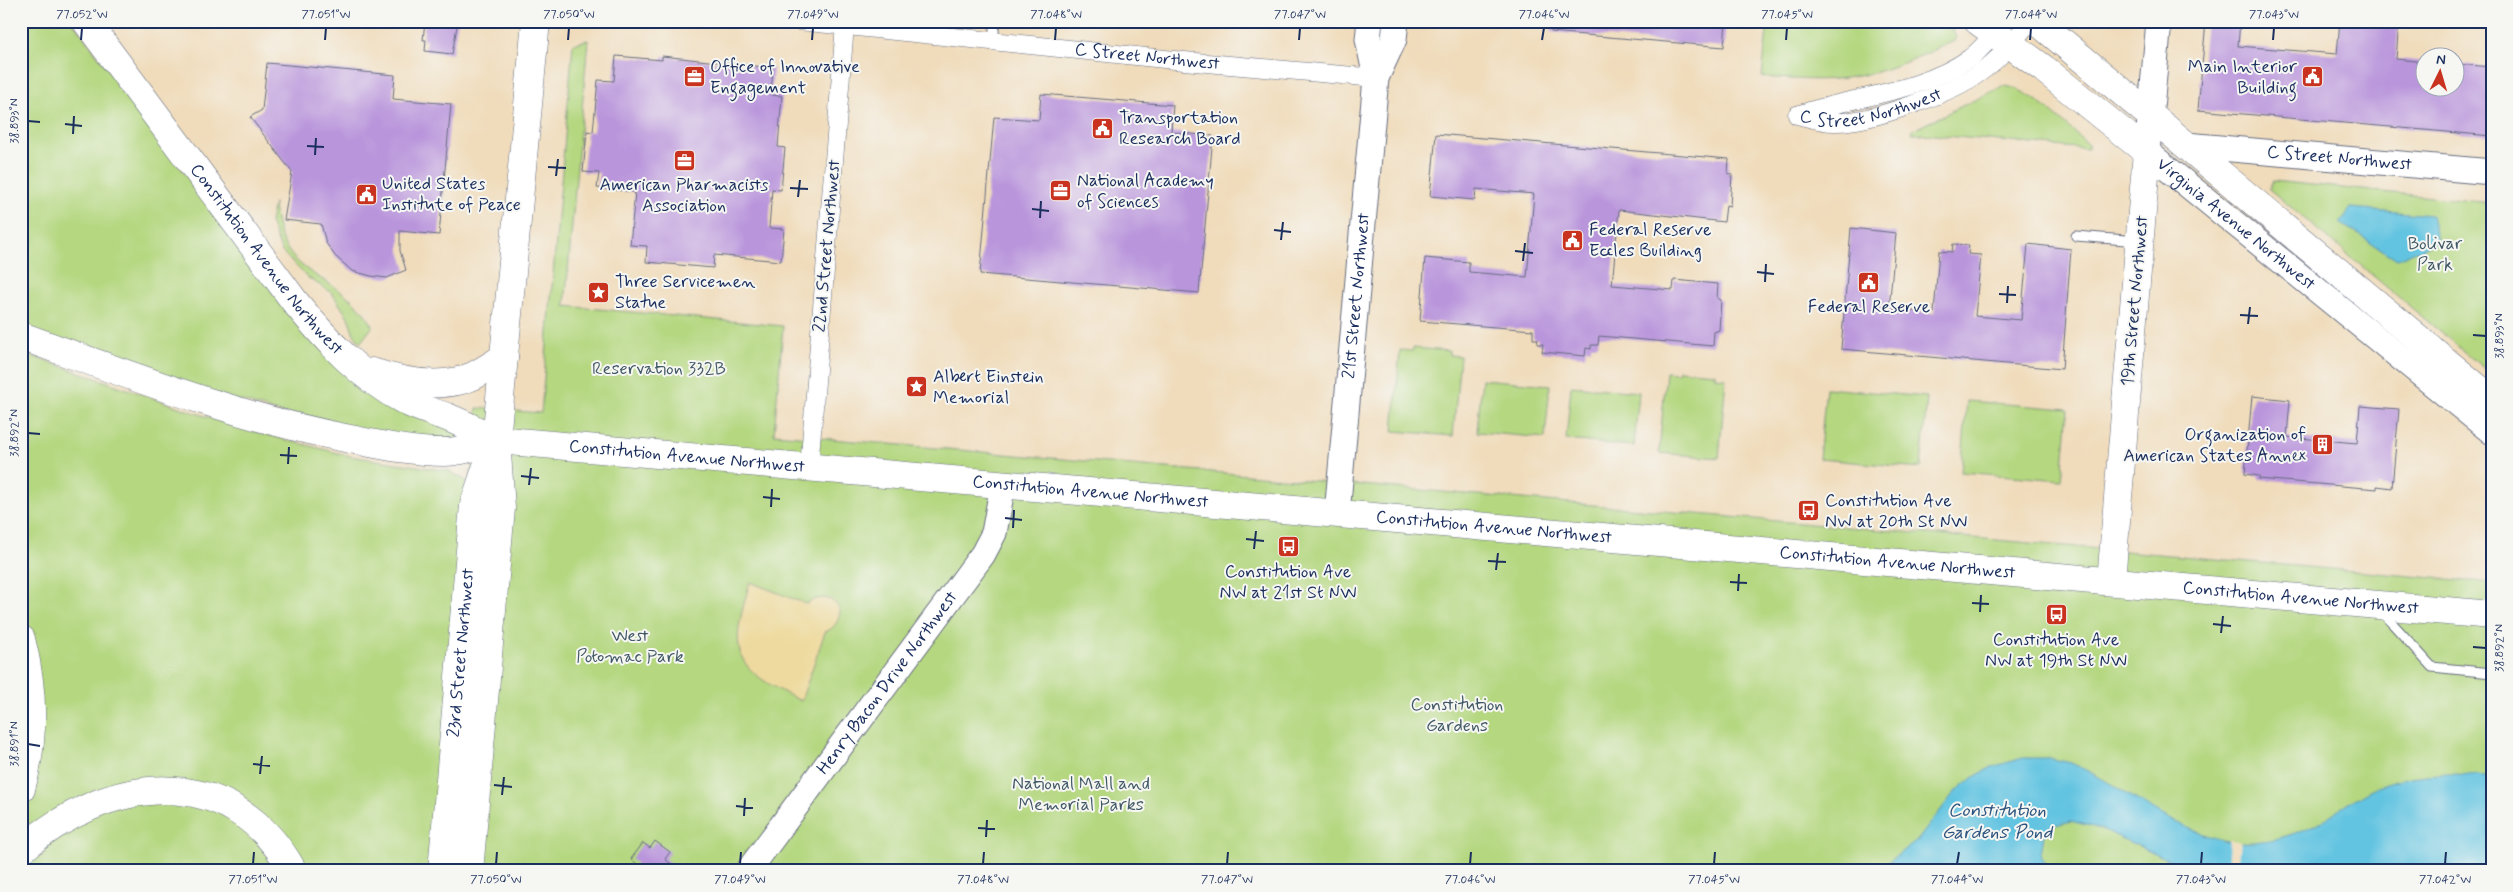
<svg xmlns="http://www.w3.org/2000/svg" width="2513" height="892" font-family="Mynerve,sans-serif">
<style>
.green{fill:#b4d77f;stroke:#68836e}
.sand{fill:#eeda9e;stroke:#84847e}
.water{fill:#63c4e1;stroke:#3f7aa0}
.pier{fill:#f0dcbb}
.building{fill:#b995db}
.lines{fill:none;stroke-linecap:round;stroke-linejoin:round}
.lane-casing{stroke:#666c7f;stroke-width:11}
.street-casing{stroke:#666c7f;stroke-width:19}
.secondary-casing{stroke:#666c7f;stroke-width:27}
.primary-casing{stroke:#666c7f;stroke-width:29}
.highway-casing{stroke:#666c7f;stroke-width:29}
.lane{stroke:#fff;stroke-width:9}
.street{stroke:#fff;stroke-width:18}
.secondary{stroke:#fff;stroke-width:25}
.primary{stroke:#fff;stroke-width:28}
.highway{stroke:#fff;stroke-width:28}
.ticks{fill:none;stroke:#1b2f5e;stroke-width:2}
.labels{text-anchor:middle;dominant-baseline:central;stroke-width:4;stroke-linejoin:round;paint-order:stroke}
.street-label{font-size:18px;fill:#1b2f5e;stroke:#f6f6f2}
.poi-label{font-size:18px;fill:#1b2f5e;stroke:#f6f6f2;text-anchor:start}
.park-label{font-size:18px;fill:#415966;stroke:#f6f6f2}
.water-label{font-size:19px;font-style:italic;fill:#2d547f;stroke:#f6f6f2}
.neatline{fill:none;stroke:#1b2f5e;stroke-width:2}
.ticks-label{font-size:12px;text-anchor:middle;fill:#1b2f5e}
</style>
<rect width="100%" height="100%" fill="#f6f6f2"/>
<filter id="ink" filterUnits="userSpaceOnUse"><feTurbulence type="fractalNoise" baseFrequency=".02" numOctaves="2"/><feDisplacementMap in="SourceGraphic" scale="10" xChannelSelector="R" yChannelSelector="G"/><feConvolveMatrix kernelMatrix="1 2 1 2 8 2 1 2 1" color-interpolation-filters="sRGB"/></filter>
<filter id="wash" filterUnits="userSpaceOnUse"><feTurbulence type="fractalNoise" baseFrequency=".0096" numOctaves="4" result="noise"/><feDisplacementMap in="SourceGraphic" scale="20" xChannelSelector="R" yChannelSelector="G"/><feGaussianBlur stdDeviation="1.12" result="paint"/><feColorMatrix in="noise" values="0 0 0 0 0 0 0 0 0 0 0 0 0 0 0 0 0 1.4 0 .05"/><feComposite in="paint" operator="in"/></filter>
<g filter="url(#wash)">
<rect width="100%" height="100%" fill="#f0dcbb"/>
<g class="green">
<polygon points="21,21 72,21 304,333 463,423 461,450 396,447 21,336"/>
<path d="M1768 21H1941L1953 30 1956 38 1954 41C1922 56 1887 72 1852 77 1822 82 1792 79 1762 77Z"/>
<polygon points="588,40 565,306 783,326 774,434 2492,583 2492,871 21,871 21,352 236,427 350,456 449,471 470,483 477,408 541,413 573,44"/>
<path d="M2003 86C2029 86 2068 128 2088 144V149L1912 133 1913 130Z"/>
<polygon points="2273,181 2492,203 2492,375 2269,189"/>
<path d="M274 203C279 285 341 269 373 326L360 343 354 334 348 317 332 293 307 277 282 252 270 222Z"/>
<polygon points="1413,348 1449,351 1449,355 1460,356 1453,436 1393,431 1400,350 1412,351"/>
<polygon points="1679,370 1715,373 1715,377 1726,378 1719,458 1659,453 1666,372 1678,373"/>
<polygon points="1482,379 1550,385 1545,438 1477,432"/>
<polygon points="1571,386 1639,392 1634,446 1566,440"/>
<polygon points="1826,388 1927,397 1921,468 1819,459"/>
<polygon points="1967,401 2068,409 2062,480 1961,472"/>
</g>
<path class="sand" d="M750 582 806 604C819 596 832 595 840 610 839 621 835 628 825 632L801 701C731 667 729 654 750 582Z"/>
<g class="water">
<polygon points="2351,208 2431,215 2437,242 2397,259 2340,223"/>
<path d="M2023 758H2049L2071 763C2122 785 2167 827 2223 840 2254 847 2294 837 2321 821 2340 810 2356 796 2376 787 2411 772 2455 772 2492 777V871H2194L2101 829 2071 821 2051 826 2044 835 2041 854 2047 871H1876L1917 841 1953 794 1972 778 1992 767Z"/>
</g>
<polygon class="pier" points="2229,840 2240,841 2237,871 2227,871"/>
<g id="blocks">
<g class="building">
<polygon points="425,21 458,21 452,54 425,51 426,40 423,40"/>
<polygon points="1551,21 1726,21 1724,47 1551,32"/>
<polygon points="2206,21 2240,21 2238,46 2337,54 2340,21 2399,21 2396,59 2426,62 2426,88 2456,88 2456,64 2492,67 2492,136 2198,110"/>
<polygon points="616,56 662,60 662,56 773,68 771,95 782,96 778,147 785,148 781,190 772,189 769,228 784,229 781,261 714,255 713,268 646,262 647,246 630,245 635,192 597,188 599,173 583,172 587,131 593,132 598,80 614,81"/>
<polygon points="267,63 395,75 393,99 451,104 439,235 400,231 400,251 406,270 387,278 371,276 352,271 335,256 326,243 321,224 284,220 292,172 250,117 262,110"/>
<polygon points="1041,94 1173,105 1171,132 1213,136 1199,293 980,274 994,117 1039,120"/>
<polygon points="1436,134 1729,159 1728,173 1732,175 1730,206 1726,205 1724,222 1619,210 1612,285 1673,290 1674,280 1718,284 1717,298 1721,300 1719,330 1714,332 1713,346 1599,336 1598,345 1591,345 1591,349 1586,348 1585,356 1542,352 1543,344 1537,344 1538,339 1533,339 1533,330 1420,321 1425,258 1469,262 1469,272 1527,277 1534,194 1476,189 1475,200 1430,196"/>
<polygon points="1851,228 1896,233 1889,309 1934,313 1939,251 1952,252 1953,244 1969,245 1968,254 1981,255 1975,316 2021,320 2028,244 2071,249 2062,369 1841,349"/>
<polygon points="2252,396 2290,400 2287,437 2357,443 2360,406 2399,409 2392,488 2377,486 2377,489 2259,479 2259,476 2245,474"/>
<polygon points="655,841 670,852 665,859 680,871 632,871 637,864 631,859 643,843 650,848"/>
</g>
</g>
</g>
<g filter="url(#ink)">
<use href="#blocks" fill-opacity="0" stroke="#666c7f" stroke-width="1"/>
<g class="lines">
<defs>
<g id="lane">
<polyline points="993,41 995,21"/>
<polyline points="2076,236 2138,241"/>
<polyline points="2382,612 2432,667 2492,673"/>
</g>
<g id="street">
<path id="s1" d="M799 21 1184 61 1376 78"/>
<path d="M1800 114C1855 96 1920 93 1970 58 1983 48 1994 34 2004 21"/>
<path id="s2" d="M1797 115C1809 118 1822 122 1834 122 1870 123 1953 93 1982 71 2001 58 2015 39 2030 21"/>
<polyline points="809,468 845,25"/>
</g>
<g id="secondary">
<path id="s3" d="M2159 21 2147 152 2492 432"/>
<polyline points="1376,78 1394,39 1396,21"/>
<path id="s4" d="M2186 145 2492 172"/>
<path id="s5" d="M1337 514 1376 78 1368 39 1370 21"/>
<path id="s6" d="M748 871 983 554 994 533 1003 484"/>
</g>
<g id="primary">
<polyline points="1978,21 2044,69 2147,152 2111,581"/>
<polyline points="2037,21 2492,400"/>
<path d="M21 850C108 776 230 758 293 871"/>
<path id="s7" d="M442 871 474 505 492 451"/>
<polyline points="469,871 501,508 496,440 536,21"/>
</g>
<g id="highway">
<path id="s8" d="M86 21 295 302C326 340 360 377 405 401 418 408 433 412 447 417 464 424 480 432 496 440L2492 615"/>
<path d="M21 336C129 375 237 417 350 439 381 445 413 452 444 452 462 452 480 445 496 440"/>
<path d="M372 372C403 382 442 390 473 376 483 371 493 364 504 358"/>
<path d="M21 639C34 689 35 740 21 789"/>
</g>
</defs>
<use href="#lane" class="lane-casing"/>
<use href="#street" class="street-casing"/>
<use href="#secondary" class="secondary-casing"/>
<use href="#primary" class="primary-casing"/>
<use href="#highway" class="highway-casing"/>
<use href="#lane" class="lane"/>
<use href="#street" class="street"/>
<use href="#secondary" class="secondary"/>
<use href="#primary" class="primary"/>
<use href="#highway" class="highway"/>
</g>
</g>
<path class="ticks" d="M81 40 82 28M325 40 326 28M568 40 569 28M812 40 813 28M1055 40 1056 28M1299 40 1300 28M1542 40 1544 28M1786 40 1787 28M2030 40 2031 28M2273 40 2274 28M28 121 40 122M65 124 82 126M73 134 74 116M307 146 324 147M315 155 316 138M548 167 566 168M556 176 558 159M790 188 808 189M798 197 800 180M1032 209 1049 211M1040 218 1041 201M1274 230 1291 232M1281 240 1283 222M1515 251 1533 253M1523 261 1525 243M1757 272 1774 274M1765 282 1766 264M1999 294 2016 295M2007 303 2008 286M2240 315 2258 316M2248 324 2250 307M2473 335 2486 336M28 433 40 434M280 455 297 456M288 464 289 447M521 476 539 478M529 485 531 468M763 497 780 499M771 507 772 489M1005 518 1022 520M1013 528 1014 510M1246 539 1264 541M1254 549 1256 531M1488 561 1506 562M1496 570 1498 553M1730 582 1747 583M1738 591 1739 574M1972 603 1989 604M1980 612 1981 595M2213 624 2231 626M2221 633 2223 616M2473 647 2486 648M28 744 40 746M253 764 270 766M260 774 262 756M494 785 512 787M502 795 504 777M736 806 753 808M744 816 745 798M978 828 995 829M986 837 987 820M253 864 254 852M496 864 497 852M740 864 741 852M983 864 984 852M1227 864 1228 852M1470 864 1471 852M1714 864 1715 852M1957 864 1959 852M2201 864 2202 852M2445 864 2446 852"/>
<defs>
<symbol id="office-square" viewBox="-11 -11 22 22"><rect x="-9" y="-9" width="18" height="18" rx="4" fill="#c8321e" stroke="#f6f6f2"/><path d="M-6-3h4V-5.5h4V-3h4V5H-6ZM-1-4.5V-3h2v-1.5ZM-6 0V1H6V0Z" fill="#fff"/></symbol>
<symbol id="civic-square" viewBox="-11 -11 22 22"><rect x="-9" y="-9" width="18" height="18" rx="4" fill="#c8321e" stroke="#f6f6f2"/><path d="M-.6-6.5H3V-4.5H.6V-3L4-1V1h2V6H-6V1h2V-1L-.6-3ZM-1.2 2.5V6h2.4V2.5Z" fill="#fff"/></symbol>
<symbol id="sight-square" viewBox="-11 -11 22 22"><rect x="-9" y="-9" width="18" height="18" rx="4" fill="#c8321e" stroke="#f6f6f2"/><path d="M0-6L1.8-2.2L6-1.7L2.9 1.2L3.7 5.4L0 3.3L-3.7 5.4L-2.9 1.2L-6-1.7L-1.8-2.2Z" fill="#fff"/></symbol>
<symbol id="building-square" viewBox="-11 -11 22 22"><rect x="-9" y="-9" width="18" height="18" rx="4" fill="#c8321e" stroke="#f6f6f2"/><path d="M-4-6H4V6H1V3H-1V6H-4ZM-2.5-4.3h1.7v1.8h-1.7ZM.8-4.3h1.7v1.8H.8ZM-2.5-1h1.7V.8h-1.7ZM.8-1h1.7V.8H.8Z" fill="#fff"/></symbol>
<symbol id="bus-square" viewBox="-11 -11 22 22"><rect x="-9" y="-9" width="18" height="18" rx="4" fill="#c8321e" stroke="#f6f6f2"/><path d="M-5-6H5V4H4V6H2V4H-2V6H-4V4H-5ZM-3.5-4V0h7V-4ZM-3.5 1.2v1.5H-2V1.2ZM2 1.2v1.5H3.5V1.2Z" fill="#fff"/></symbol>
</defs>
<g fill-rule="evenodd">
<use href="#office-square" x="682" y="64" width="25" height="25"/>
<use href="#civic-square" x="2300" y="64" width="25" height="25"/>
<use href="#civic-square" x="1090" y="116" width="25" height="25"/>
<use href="#office-square" x="672" y="148" width="25" height="25"/>
<use href="#office-square" x="1048" y="178" width="25" height="25"/>
<use href="#civic-square" x="354" y="182" width="25" height="25"/>
<use href="#civic-square" x="1560" y="228" width="25" height="25"/>
<use href="#civic-square" x="1856" y="270" width="25" height="25"/>
<use href="#sight-square" x="586" y="280" width="25" height="25"/>
<use href="#sight-square" x="904" y="374" width="25" height="25"/>
<use href="#building-square" x="2310" y="432" width="25" height="25"/>
<use href="#bus-square" x="1796" y="498" width="25" height="25"/>
<use href="#bus-square" x="1276" y="534" width="25" height="25"/>
<use href="#bus-square" x="2044" y="602" width="25" height="25"/>
</g>
<g class="labels">
<g class="street-label">
<text stroke="none"><textPath href="#s1" startOffset="350">C Street Northwest</textPath></text>
<text stroke="none"><textPath href="#s2" startOffset="76">C Street Northwest</textPath></text>
<text stroke="none"><textPath href="#s4" startOffset="154">C Street Northwest</textPath></text>
<text stroke="none"><textPath href="#s3" startOffset="246">Virginia Avenue Northwest</textPath></text>
<text transform="translate(827 246) rotate(-85)">22nd Street Northwest</text>
<text stroke="none"><textPath href="#s8" startOffset="299">Constitution Avenue Northwest</textPath></text>
<text stroke="none"><textPath href="#s5" startOffset="219">21st Street Northwest</textPath></text>
<text transform="translate(2135 301) rotate(-85)">19th Street Northwest</text>
<text stroke="none"><textPath href="#s8" startOffset="790">Constitution Avenue Northwest</textPath></text>
<text stroke="none"><textPath href="#s8" startOffset="1195">Constitution Avenue Northwest</textPath></text>
<text stroke="none"><textPath href="#s8" startOffset="1600">Constitution Avenue Northwest</textPath></text>
<text stroke="none"><textPath href="#s8" startOffset="2005">Constitution Avenue Northwest</textPath></text>
<text stroke="none"><textPath href="#s8" startOffset="2410">Constitution Avenue Northwest</textPath></text>
<text stroke="none"><textPath href="#s7" startOffset="219">23rd Street Northwest</textPath></text>
<text stroke="none"><textPath href="#s6" startOffset="234">Henry Bacon Drive Northwest</textPath></text>
</g>
<g class="poi-label">
<text x="710" y="67">Office of Innovative<tspan x="710" dy="21">Engagement</tspan></text>
<text x="2297" y="67" text-anchor="end">Main Interior<tspan x="2297" dy="21">Building</tspan></text>
<text x="1119" y="118">Transportation<tspan x="1119" dy="21">Research Board</tspan></text>
<text x="1077" y="181">National Academy<tspan x="1077" dy="21">of Sciences</tspan></text>
<text x="382" y="184">United States<tspan x="382" dy="21">Institute of Peace</tspan></text>
<text x="684" y="185" text-anchor="middle">American Pharmacists<tspan x="684" dy="21">Association</tspan></text>
<text x="1589" y="230">Federal Reserve<tspan x="1589" dy="21">Eccles Building</tspan></text>
<text x="615" y="282">Three Servicemen<tspan x="615" dy="21">Statue</tspan></text>
<text x="1869" y="307" text-anchor="middle">Federal Reserve</text>
<text x="933" y="377">Albert Einstein<tspan x="933" dy="21">Memorial</tspan></text>
<text x="2306" y="435" text-anchor="end">Organization of<tspan x="2306" dy="21">American States Annex</tspan></text>
<text x="1825" y="501">Constitution Ave<tspan x="1825" dy="21">NW at 20th St NW</tspan></text>
<text x="1288" y="572" text-anchor="middle">Constitution Ave<tspan x="1288" dy="21">NW at 21st St NW</tspan></text>
<text x="2056" y="640" text-anchor="middle">Constitution Ave<tspan x="2056" dy="21">NW at 19th St NW</tspan></text>
</g>
<g class="park-label">
<text x="2435" y="244">Bolivar<tspan x="2435" dy="21">Park</tspan></text>
<text x="659" y="369">Reservation 332B</text>
<text x="630" y="636">West<tspan x="630" dy="21">Potomac Park</tspan></text>
<text x="1457" y="705">Constitution<tspan x="1457" dy="21">Gardens</tspan></text>
<text x="1081" y="784">National Mall and<tspan x="1081" dy="21">Memorial Parks</tspan></text>
</g>
<g class="water-label">
<text x="1997" y="810">Constitution<tspan x="1997" dy="22">Gardens Pond</tspan></text>
</g>
</g>
<rect width="2513" height="892" fill="none" stroke="#f6f6f2" stroke-width="55"/>
<g transform="translate(2440 72) rotate(5)"><circle r="24" fill="#f6f6f2" stroke="#9ea6b7"/>
<path d="M0-4L9 19L0 12L-9 19Z" fill="#c8321e"/>
<text y="-8" font-size="14" font-weight="bold" text-anchor="middle" fill="#1b2f5e">N</text>
</g>
<rect x="28" y="28" width="2458" height="836" class="neatline"/>
<g class="ticks-label">
<text x="82" y="18">77.052°W</text>
<text x="326" y="18">77.051°W</text>
<text x="569" y="18">77.050°W</text>
<text x="813" y="18">77.049°W</text>
<text x="1056" y="18">77.048°W</text>
<text x="1300" y="18">77.047°W</text>
<text x="1544" y="18">77.046°W</text>
<text x="1787" y="18">77.045°W</text>
<text x="2031" y="18">77.044°W</text>
<text x="2274" y="18">77.043°W</text>
<text transform="translate(14 121) rotate(-90)" y="4">38.893°N</text>
<text transform="translate(2499 336) rotate(-90)" y="4">38.893°N</text>
<text transform="translate(14 433) rotate(-90)" y="4">38.892°N</text>
<text transform="translate(2499 648) rotate(-90)" y="4">38.892°N</text>
<text transform="translate(14 744) rotate(-90)" y="4">38.891°N</text>
<text x="253" y="883">77.051°W</text>
<text x="496" y="883">77.050°W</text>
<text x="740" y="883">77.049°W</text>
<text x="983" y="883">77.048°W</text>
<text x="1227" y="883">77.047°W</text>
<text x="1470" y="883">77.046°W</text>
<text x="1714" y="883">77.045°W</text>
<text x="1957" y="883">77.044°W</text>
<text x="2201" y="883">77.043°W</text>
<text x="2445" y="883">77.042°W</text>
</g>
</svg>
